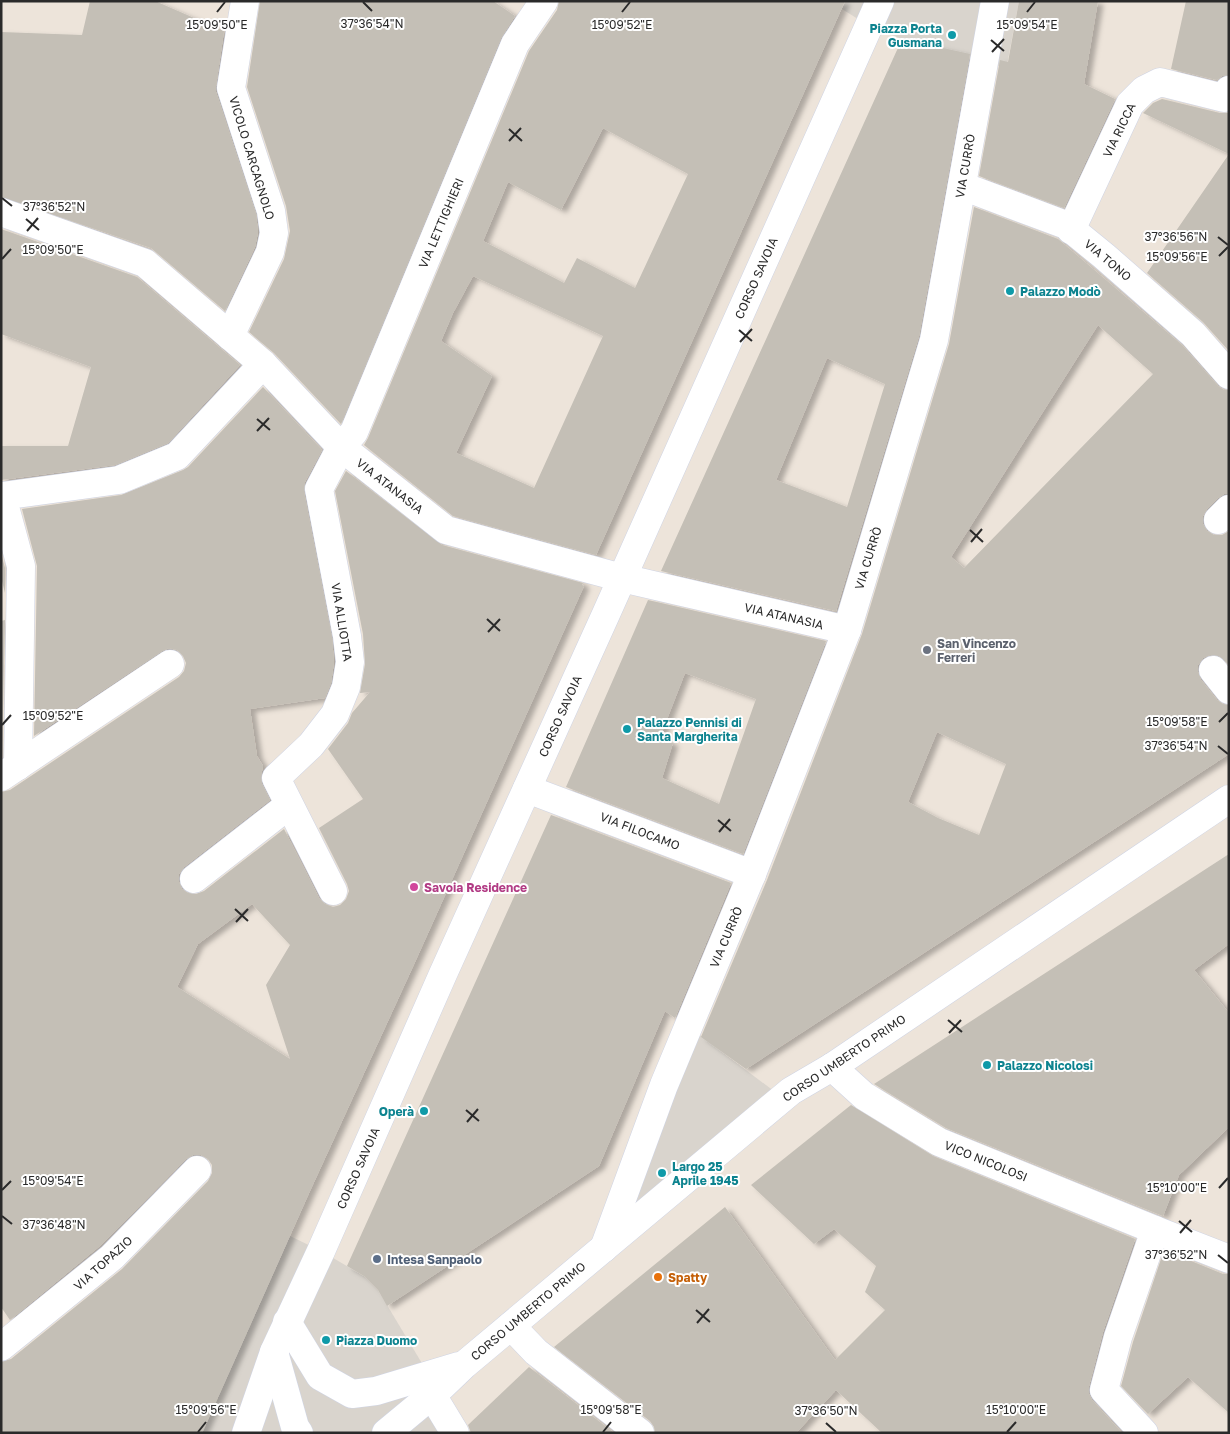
<svg xmlns="http://www.w3.org/2000/svg" width="1230" height="1434" font-family="'Golos Text',sans-serif">
<style>
.plaza{fill:#d9d4cd}
.building{fill:#c4bfb6;fill-rule:evenodd;filter:url(#shadow)}
.lines{fill:none;stroke-linecap:round;stroke-linejoin:round}
.street-casing{stroke:#cfd4e4;stroke-width:29}
.secondary-casing{stroke:#cfd4e4;stroke-width:29}
.street{stroke:#fff;stroke-width:28}
.secondary{stroke:#fff;stroke-width:28}
.ticks{fill:none;stroke:#2a2a2a;stroke-width:2}
.culture-dot{fill:#0f9aa8;stroke:#fff;stroke-width:2}
.worship-dot{fill:#6b7280;stroke:#fff;stroke-width:2}
.hotel-dot{fill:#d1479c;stroke:#fff;stroke-width:2}
.service-dot{fill:#5c6f8a;stroke:#fff;stroke-width:2}
.food-dot{fill:#e8710a;stroke:#fff;stroke-width:2}
.labels{text-anchor:middle;dominant-baseline:central;stroke-width:4;stroke-linejoin:round;paint-order:stroke}
.culture-label{font-size:12px;font-weight:bold;fill:#0d838f;stroke:#fff;text-anchor:start}
.street-label{font-size:12px;fill:#2a2a2a;stroke:#fff}
.worship-label{font-size:12px;font-weight:bold;fill:#5b616d;stroke:#fff;text-anchor:start}
.hotel-label{font-size:12px;font-weight:bold;fill:#b23c85;stroke:#fff;text-anchor:start}
.service-label{font-size:12px;font-weight:bold;fill:#4e5e75;stroke:#fff;text-anchor:start}
.food-label{font-size:12px;font-weight:bold;fill:#c56008;stroke:#fff;text-anchor:start}
.ticks-label{font-size:12px;text-anchor:middle;fill:#2a2a2a;stroke:#fff;stroke-width:4;stroke-linejoin:round;paint-order:stroke}
</style>
<defs>
<filter id="shadow"><feDropShadow dx="5.5" dy="3" stdDeviation="2.5" flood-color="#0004"/></filter>
</defs>
<rect width="100%" height="100%" fill="#ede4da"/>
<g class="plaza">
<polygon points="845,1 1019,1 1006,70 985,59 902,39 869,26 842,9"/>
<polygon points="688,1029 701,1036 783,1098 604,1248"/>
<polygon points="290,1236 321,1251 364,1276 378,1290 429,1375 460,1433 202,1433"/>
</g>
<g class="building">
<polygon points="90,1 155,1 224,31 216,86 216,92 256,214 258,232 255,247 225,311 151,248 1,197 1,32 82,35"/>
<polygon points="260,1 493,1 515,16 501,38 341,424 274,353 249,332 284,259 290,231 286,206 247,87"/>
<path d="M559 1H845L596 555 453 516 364 445 368 438 529 51 557 10ZM603 128 688 174 635 288 577 258 564 283 483 241 508 182 561 210ZM473 276 603 336 534 488 456 453 492 376 441 341 453 313Z"/>
<polygon points="1019,1 1098,1 1084,84 1115,99 1064,208 979,176 1000,60 1008,62"/>
<polygon points="1186,1 1229,1 1229,75 1222,76 1217,80 1171,69"/>
<path d="M902 39 970 54 919 336 836 611 661 571ZM827 358 885 384 847 507 776 480Z"/>
<polygon points="1162,99 1220,113 1229,113 1229,351 1203,322 1147,273 1229,154 1143,113 1153,103"/>
<path d="M974 207 1058 239 1182 345 1218 386 1224 390H1229V494H1224L1218 498 1207 509 1203 516V524L1207 531 1214 535H1222L1229 531V665L1219 656 1210 655 1203 658 1198 665V672L1201 680 1217 700 1223 704 1229 705V754L746 1069 701 1037 767 880 862 634 949 344ZM1098 325 1153 374 964 568 951 557ZM937 732 1006 764 979 835 938 818 908 802Z"/>
<polygon points="1,229 137,277 240,365 168,443 115,465 1,480 1,446 68,446 91,367 1,334"/>
<path d="M263 387 322 450 305 482 304 492 332 638 334 662 331 683 325 698 250 709 257 756 263 766 261 776 262 784 270 800 184 867 179 874V882L182 889 188 893 196 894 204 891 284 829 319 898 325 904 333 907 340 905 346 899 349 891 347 884 319 828 363 799 328 749 348 723 352 713 370 692 360 693 365 664 363 634 335 491 346 471 442 545 583 583 582 585 584 586 415 962 309 1193 202 1433H1V1362L11 1359 122 1269 208 1181 212 1173V1165L208 1159 201 1155H193L186 1159 101 1245 10 1320 1 1307V792L10 790 179 677 184 671 186 663 183 656 177 650 169 648 162 651 34 736 37 566 22 509 121 495 183 470 188 467ZM252 904 290 945 266 985 290 1059 177 987 198 944Z"/>
<polygon points="1,553 5,568 5,593 1,577"/>
<path d="M648 600 826 641 743 854 566 787ZM685 673 756 699 719 804 662 778 673 743 660 737Z"/>
<polygon points="5,620 2,757 1,758 1,621"/>
<polygon points="551,815 731,883 675,1018 665,1011 599,1166 387,1306 378,1290 364,1276 347,1266"/>
<polygon points="1229,854 1229,944 1194,970 1229,1013 1229,1127 1179,1175 1163,1216 946,1128 874,1084"/>
<polygon points="851,1105 933,1156 1135,1239 1103,1332 1089,1386 1089,1394 1092,1400 1122,1433 882,1433 836,1390 796,1433 655,1433 654,1427 650,1421 554,1347 725,1207 835,1360 885,1310 865,1292 876,1266 834,1229 814,1244 751,1185"/>
<polygon points="1164,1250 1223,1274 1229,1274 1229,1413 1188,1377 1148,1414 1121,1386 1133,1342"/>
<polygon points="529,1367 614,1433 471,1433 468,1425"/>
</g>
<g class="lines">
<defs>
<g id="street">
<polyline points="962,186 1066,225 1104,256 1193,334 1229,375"/>
<polyline points="1,212 145,263 263,364 341,447 446,530 622,578 847,630"/>
<polyline points="1071,230 1130,104 1144,90 1160,82 1224,98 1229,90"/>
<polyline points="230,336 270,252 274,233 271,211 231,88 245,1"/>
<polyline points="1218,520 1229,509"/>
<polyline points="1213,670 1229,690"/>
<polyline points="18,766 21,566 2,496 119,480 177,456 263,364"/>
<polyline points="1,777 170,664"/>
<polyline points="527,789 752,874"/>
<polyline points="194,879 289,805"/>
<polyline points="333,891 276,778 311,745 335,714 346,687 350,662 347,636 319,489 341,447 354,432 515,44 544,1"/>
<polyline points="832,1067 864,1096 939,1142 1155,1230 1118,1337 1104,1390 1144,1433"/>
<polyline points="1155,1230 1229,1259"/>
<polyline points="604,1248 664,1085 752,874 847,630 934,340 995,1"/>
<polyline points="511,1326 536,1352 640,1433"/>
<polyline points="1,1347 112,1257 197,1170"/>
<polyline points="274,1352 295,1427 299,1433"/>
<polyline points="432,1395 455,1433"/>
</g>
<g id="secondary">
<polyline points="287,1322 320,1376 352,1394 376,1391 459,1366"/>
<polyline points="246,1433 274,1352 321,1251 443,974 606,614 880,1"/>
<polyline points="386,1433 439,1389 464,1365 791,1091 832,1067 1229,799"/>
</g>
</defs>
<use href="#street" class="street-casing"/>
<use href="#secondary" class="secondary-casing"/>
<use href="#street" class="street"/>
<use href="#secondary" class="secondary"/>
</g>
<path class="ticks" d="M363 2 372 11M217 12 225 2M622 12 630 2M1027 12 1035 2M991 40 1004 51M992 52 1004 39M509 129 522 141M509 141 521 128M2 198 12 206M26 219 39 230M27 231 38 218M1218 237 1228 245M1219 256 1228 247M2 259 11 249M739 330 752 341M740 342 752 329M257 419 270 430M257 431 269 418M970 530 983 542M971 542 982 529M487 619 500 631M488 632 500 619M1219 722 1228 713M2 725 11 715M1218 746 1228 754M718 820 731 831M719 832 730 819M235 909 248 921M236 922 248 909M948 1020 962 1032M949 1033 961 1020M466 1110 479 1121M467 1122 478 1109M1219 1188 1228 1178M2 1190 11 1181M2 1216 12 1224M1179 1221 1192 1232M1180 1233 1191 1220M1218 1255 1228 1263M696 1310 710 1322M697 1323 709 1309M826 1423 836 1432M198 1432 206 1422M603 1432 611 1422M1007 1432 1016 1422"/>
<g class="culture-dot">
<circle cx="952" cy="35" r="5"/>
<circle cx="1010" cy="291" r="5"/>
<circle cx="627" cy="729" r="5"/>
<circle cx="987" cy="1065" r="5"/>
<circle cx="424" cy="1111" r="5"/>
<circle cx="662" cy="1173" r="5"/>
<circle cx="326" cy="1340" r="5"/>
</g>
<circle class="worship-dot" cx="927" cy="650" r="5"/>
<circle class="hotel-dot" cx="414" cy="887" r="5"/>
<circle class="service-dot" cx="377" cy="1259" r="5"/>
<circle class="food-dot" cx="658" cy="1277" r="5"/>
<g class="labels">
<g class="culture-label">
<text x="942" y="28" text-anchor="end">Piazza Porta<tspan x="942" dy="14">Gusmana</tspan></text>
<text x="1020" y="291">Palazzo Modò</text>
<text x="637" y="722">Palazzo Pennisi di<tspan x="637" dy="14">Santa Margherita</tspan></text>
<text x="997" y="1065">Palazzo Nicolosi</text>
<text x="414" y="1111" text-anchor="end">Operà</text>
<text x="672" y="1166">Largo 25<tspan x="672" dy="14">Aprile 1945</tspan></text>
<text x="336" y="1340">Piazza Duomo</text>
</g>
<g class="street-label">
<text transform="translate(1119 130) rotate(-64)">VIA RICCA</text>
<text transform="translate(252 158) rotate(73)">VICOLO CARCAGNOLO</text>
<text transform="translate(965 166) rotate(-80)">VIA CURRÒ</text>
<text transform="translate(441 223) rotate(-67)">VIA LETTIGHIERI</text>
<text transform="translate(1108 260) rotate(40)">VIA TONO</text>
<text transform="translate(756 278) rotate(-66)">CORSO SAVOIA</text>
<text transform="translate(390 486) rotate(38)">VIA ATANASIA</text>
<text transform="translate(868 558) rotate(-73)">VIA CURRÒ</text>
<text transform="translate(784 616) rotate(13)">VIA ATANASIA</text>
<text transform="translate(342 622) rotate(81)">VIA ALLIOTTA</text>
<text transform="translate(560 716) rotate(-66)">CORSO SAVOIA</text>
<text transform="translate(640 831) rotate(21)">VIA FILOCAMO</text>
<text transform="translate(726 937) rotate(-67)">VIA CURRÒ</text>
<text transform="translate(844 1058) rotate(-34)">CORSO UMBERTO PRIMO</text>
<text transform="translate(986 1161) rotate(22)">VICO NICOLOSI</text>
<text transform="translate(358 1168) rotate(-66)">CORSO SAVOIA</text>
<text transform="translate(103 1263) rotate(-42)">VIA TOPAZIO</text>
<text transform="translate(528 1311) rotate(-40)">CORSO UMBERTO PRIMO</text>
</g>
<g class="worship-label">
<text x="937" y="643">San Vincenzo<tspan x="937" dy="14">Ferreri</tspan></text>
</g>
<g class="hotel-label">
<text x="424" y="887">Savoia Residence</text>
</g>
<g class="service-label">
<text x="387" y="1259">Intesa Sanpaolo</text>
</g>
<g class="food-label">
<text x="668" y="1277">Spatty</text>
</g>
</g>
<g class="ticks-label">
<text x="372" y="28">37°36'54"N</text>
<text x="217" y="29">15°09'50"E</text>
<text x="622" y="29">15°09'52"E</text>
<text x="1027" y="29">15°09'54"E</text>
<text x="54" y="211">37°36'52"N</text>
<text x="1176" y="241">37°36'56"N</text>
<text x="53" y="254">15°09'50"E</text>
<text x="1177" y="261">15°09'56"E</text>
<text x="53" y="720">15°09'52"E</text>
<text x="1177" y="726">15°09'58"E</text>
<text x="1176" y="750">37°36'54"N</text>
<text x="53" y="1185">15°09'54"E</text>
<text x="1177" y="1192">15°10'00"E</text>
<text x="54" y="1229">37°36'48"N</text>
<text x="1176" y="1259">37°36'52"N</text>
<text x="206" y="1414">15°09'56"E</text>
<text x="611" y="1414">15°09'58"E</text>
<text x="1016" y="1414">15°10'00"E</text>
<text x="826" y="1415">37°36'50"N</text>
</g>
<rect width="1230" height="1434" fill="none" stroke="#2a2a2a" stroke-width="5"/>
</svg>
